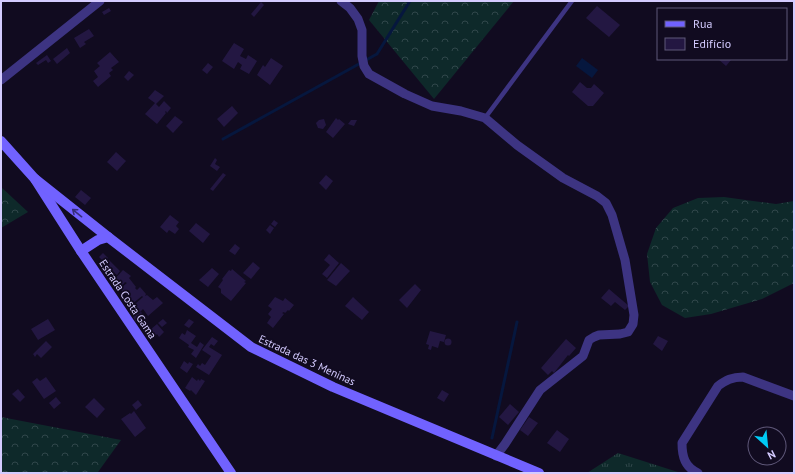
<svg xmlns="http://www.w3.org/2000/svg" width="795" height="474" font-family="'PT Sans',sans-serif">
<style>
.grass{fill:url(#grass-tufts)}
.forest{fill:url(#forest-crowns)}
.water{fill:#06173e}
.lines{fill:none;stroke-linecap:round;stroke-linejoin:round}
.stream{stroke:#06173e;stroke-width:3}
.building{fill:#231742}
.lane{stroke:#3d3482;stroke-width:4.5}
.street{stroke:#3d3482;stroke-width:9}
.secondary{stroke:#7162ff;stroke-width:10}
.oneway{stroke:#372e79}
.labels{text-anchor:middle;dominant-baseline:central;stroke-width:3.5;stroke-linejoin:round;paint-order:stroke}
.street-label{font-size:11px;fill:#d4cbff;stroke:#110b20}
</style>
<defs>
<pattern id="grass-tufts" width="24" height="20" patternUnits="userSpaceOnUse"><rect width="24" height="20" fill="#0e292a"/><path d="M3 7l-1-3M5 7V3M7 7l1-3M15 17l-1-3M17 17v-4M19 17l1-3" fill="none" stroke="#30474a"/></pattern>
<pattern id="forest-crowns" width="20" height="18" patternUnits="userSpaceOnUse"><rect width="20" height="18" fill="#0e292a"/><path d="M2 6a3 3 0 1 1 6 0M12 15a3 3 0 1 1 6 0" fill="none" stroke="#30474a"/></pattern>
</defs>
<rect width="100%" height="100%" fill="#110b20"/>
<polygon class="grass" points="618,453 681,473 587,473"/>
<g class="forest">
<polygon points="379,1 514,1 434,99 369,20"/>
<polygon points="1,187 28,212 1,228"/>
<polygon points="724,197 776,204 794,201 794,283 762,299 711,314 685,318 662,305 650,282 647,254 656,228 673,208 698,198"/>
<polygon points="1,417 121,440 98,472 95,473 1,473"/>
</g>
<polygon class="water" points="582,58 598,70 592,78 576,66"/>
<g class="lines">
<g class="stream">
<polyline points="223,139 377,54 410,1"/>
<polyline points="492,438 517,322"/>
</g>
</g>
<g class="building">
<polygon points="261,2 264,5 254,17 251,14"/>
<polygon points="597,6 620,25 609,37 586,18"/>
<polygon points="109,8 111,11 104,15 102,12"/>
<polygon points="89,29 94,36 84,42 86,44 80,48 74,38"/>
<polygon points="234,43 244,49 240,56 246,59 248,55 257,61 249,74 240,69 242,65 238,62 234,69 222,61"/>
<polygon points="67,48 70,53 57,64 53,59"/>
<polygon points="110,52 119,62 111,68 113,70 109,73 111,76 98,87 93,81 98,77 94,71 100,66 97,63"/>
<polygon points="47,55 51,61 48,63 46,60 38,65 36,63"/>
<polygon points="271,58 283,66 270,85 257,75 263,65 265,67"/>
<polygon points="718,59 730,59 731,60 726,66"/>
<polygon points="208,63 213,67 207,74 202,70"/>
<polygon points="129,71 134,75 128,81 124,77"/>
<polygon points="580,82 587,88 591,88 594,84 604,93 593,106 588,106 572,92"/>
<polygon points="155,90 164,96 156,104 159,107 164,101 171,108 167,113 166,111 165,112 166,113 157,124 145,114 155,103 148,98"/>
<polygon points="232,106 238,113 224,127 217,119"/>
<polygon points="175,116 183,122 173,133 166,126"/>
<polygon points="336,118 338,120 339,119 345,124 333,138 326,132"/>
<polygon points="324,119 326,125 323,129 318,128 316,123 319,120"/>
<polygon points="351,120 357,120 354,126 348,124"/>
<polygon points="116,152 126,161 117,171 107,162"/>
<polygon points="215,158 217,160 215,164 220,167 217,171 210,166"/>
<polygon points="223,173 226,175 213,191 210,189"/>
<polygon points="326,175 333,181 326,190 319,183"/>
<polygon points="81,190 91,198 85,205 75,197"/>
<polygon points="170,215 179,222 176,226 179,229 175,234 169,230 167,233 160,227"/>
<polygon points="274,220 278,223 275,227 271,224"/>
<polygon points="196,223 210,234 203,243 189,231"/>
<polygon points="270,225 274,228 270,234 266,230"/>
<polygon points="235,244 240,248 235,255 229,251"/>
<polygon points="103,253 108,258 104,262 99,257"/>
<polygon points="329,254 339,263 327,278 322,274 330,265 324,260"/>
<polygon points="109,260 120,271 117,275 107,267 108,265 106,264"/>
<polygon points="253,262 260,268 251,279 243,273"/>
<polygon points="341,263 350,271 336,286 327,280"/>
<polygon points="212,268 219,274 208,287 199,280"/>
<polygon points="232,269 246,281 244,282 246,283 231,301 221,293 221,289 218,287 223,280 222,279 229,270 231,271"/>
<polygon points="123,270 131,276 129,278 136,287 135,288 137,290 140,287 146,294 145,296 147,295 153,300 157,297 163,303 148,316 143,309 140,312 134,305 143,297 142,296 132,304 127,298 130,295 128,293 126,295 121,290 121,288 127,283 125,282 120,288 118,286 117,288 114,286 116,284 113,281"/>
<polygon points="415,284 421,290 407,308 399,300"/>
<polygon points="609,289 629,306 625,310 615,302 611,306 601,298"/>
<polygon points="275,297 283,301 285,298 294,305 289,311 288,310 285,313 284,312 282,313 284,314 273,328 267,323 271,317 268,314 272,309 268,306"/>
<polygon points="353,297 369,312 362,320 345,306"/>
<polygon points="141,312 144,316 136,322 133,317"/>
<polygon points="48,319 55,330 38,340 31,329"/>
<polygon points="163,319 167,323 162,327 158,323"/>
<polygon points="189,319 194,322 189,328 184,325"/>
<polygon points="157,324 164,332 159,337 157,334 155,336 150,330"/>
<polygon points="187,330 196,336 191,343 197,347 200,342 204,345 196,358 191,354 194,350 188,347 189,345 179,338 182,333 185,335"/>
<polygon points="430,331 446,335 444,342 440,341 438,348 432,346 431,350 428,349 429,345 426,344"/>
<polygon points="658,336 668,341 662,351 653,344"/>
<polygon points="212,337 218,341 214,346 211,344 209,347 222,355 209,375 196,367 198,364 200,366 202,363 205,365 211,356 202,350"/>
<circle cx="448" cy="342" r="3.5"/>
<polygon points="566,339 576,348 569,356 568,355 554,373 552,371 548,375 541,368"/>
<polygon points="46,341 52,347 41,358 37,354 35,357 33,354"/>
<polygon points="184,361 188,364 189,362 193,364 187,373 180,368"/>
<polygon points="46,377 56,391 44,399 32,382 37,378 40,381"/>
<polygon points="192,377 197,381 198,379 200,381 201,379 205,381 196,395 191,390 190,391 185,388"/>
<polygon points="18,389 25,397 20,402 12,394"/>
<polygon points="442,390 449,394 444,402 437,398"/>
<polygon points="56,397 61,403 54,409 49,403"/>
<polygon points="94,398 105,409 97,418 85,407"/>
<polygon points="138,400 142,405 136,410 132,405"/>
<polygon points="510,404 519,412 508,425 499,417"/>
<polygon points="134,411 146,428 135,437 121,419 130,413 131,414"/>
<polygon points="529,417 538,423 528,436 520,430"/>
<polygon points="557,430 569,439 560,452 547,443"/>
</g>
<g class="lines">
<polyline class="lane" points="485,118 572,1"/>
<g class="street">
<polyline points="341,1 350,8 358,19 362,30 362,56 364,66 369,74 405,94 432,106 461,111 485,118 517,145 563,178 597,196 606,203 612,215 625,260 634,315 633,324 628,332 620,334 599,335 594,337 589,340 583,356 540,390 505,444 496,456"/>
<polyline points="1,80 100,1"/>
<path d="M698 473C685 467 682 457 682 443L718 386C726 380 732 377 743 377L794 396"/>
</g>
<g class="secondary">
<polyline points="1,141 35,179 81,251 231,473"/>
<polyline points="35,179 108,237 251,347 333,387 539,473"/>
<polyline points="81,251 98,240 108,237"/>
</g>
</g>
<defs><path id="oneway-shaft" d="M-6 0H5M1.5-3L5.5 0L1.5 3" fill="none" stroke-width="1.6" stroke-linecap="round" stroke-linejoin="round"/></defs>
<use class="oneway" href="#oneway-shaft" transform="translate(77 213) rotate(-141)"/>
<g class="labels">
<g class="street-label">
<text transform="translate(128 299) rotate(56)">Estrada Costa Gama</text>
<text transform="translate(307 360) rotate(25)">Estrada das 3 Meninas</text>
</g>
</g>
<rect width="795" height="474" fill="none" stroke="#d4cbff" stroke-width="4"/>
<rect x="657" y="8" width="130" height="52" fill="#110b20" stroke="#5f5879"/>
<rect x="665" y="21" width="20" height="6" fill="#7162ff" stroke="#5f5879"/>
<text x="693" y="28" font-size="12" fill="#d4cbff">Rua</text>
<rect x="665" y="38" width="20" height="12" fill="#231742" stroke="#5f5879"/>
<text x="693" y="48" font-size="12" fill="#d4cbff">Edifício</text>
<g transform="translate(767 446) rotate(153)"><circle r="19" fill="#110b20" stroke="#5f5879"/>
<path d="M0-3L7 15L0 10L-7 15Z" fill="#00cbf6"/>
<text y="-6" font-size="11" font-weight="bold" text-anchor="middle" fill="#d4cbff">N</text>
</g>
</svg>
